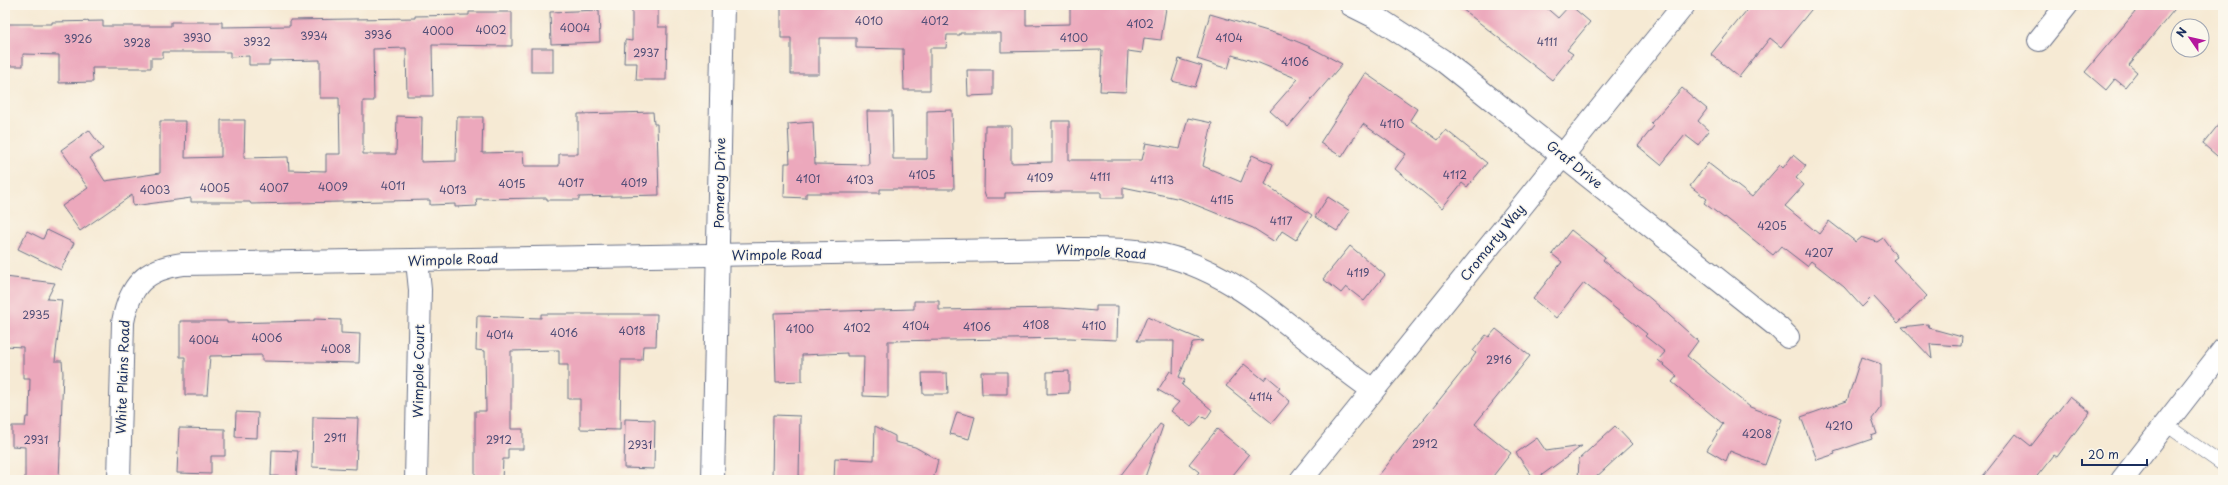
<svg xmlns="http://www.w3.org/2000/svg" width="2228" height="485" font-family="'Playpen Sans',sans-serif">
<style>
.building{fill:#eca8bc}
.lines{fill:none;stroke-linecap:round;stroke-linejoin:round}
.lane-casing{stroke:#687087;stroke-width:14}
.street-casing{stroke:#687087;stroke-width:24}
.secondary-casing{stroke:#687087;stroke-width:24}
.lane{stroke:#fff;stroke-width:13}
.street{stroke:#fff;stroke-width:22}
.secondary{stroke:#fff;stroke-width:22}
.labels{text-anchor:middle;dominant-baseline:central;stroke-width:3;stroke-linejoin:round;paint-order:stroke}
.number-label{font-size:11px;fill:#4f4d76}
.street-label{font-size:13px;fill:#1b2f5e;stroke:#fbf7ec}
</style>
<rect width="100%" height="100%" fill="#fbf7ec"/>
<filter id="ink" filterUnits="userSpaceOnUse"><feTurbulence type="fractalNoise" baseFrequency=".025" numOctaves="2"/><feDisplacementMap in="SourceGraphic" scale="8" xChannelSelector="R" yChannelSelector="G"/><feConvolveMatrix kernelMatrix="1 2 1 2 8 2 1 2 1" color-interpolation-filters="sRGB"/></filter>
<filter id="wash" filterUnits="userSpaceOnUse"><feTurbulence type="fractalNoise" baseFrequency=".012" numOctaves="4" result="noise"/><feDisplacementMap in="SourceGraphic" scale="16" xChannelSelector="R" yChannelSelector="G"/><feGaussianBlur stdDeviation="0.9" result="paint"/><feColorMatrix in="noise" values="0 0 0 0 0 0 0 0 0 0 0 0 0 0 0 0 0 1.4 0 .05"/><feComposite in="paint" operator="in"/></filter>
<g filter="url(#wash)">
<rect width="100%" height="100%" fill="#f6ead4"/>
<g id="blocks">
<g class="building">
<polygon points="781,5 1026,5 1026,25 1070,24 1070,5 1142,5 1166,8 1161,40 1144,38 1142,53 1128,51 1126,92 1100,91 1102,50 1001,52 1001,33 960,33 960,35 947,35 946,48 930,48 930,90 904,90 903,49 856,48 856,38 819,38 819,74 791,74 791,38 781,38"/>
<polygon points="1457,5 1543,5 1558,18 1570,5 1590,22 1567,50 1573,54 1552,80"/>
<polygon points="1751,5 1815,5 1781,47 1770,38 1739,77 1711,54"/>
<polygon points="2141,5 2178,5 2129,65 2137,72 2125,87 2115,79 2106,90 2085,72"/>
<polygon points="632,6 658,7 658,27 667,27 666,80 636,80 637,63 624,63 625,40 632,41"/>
<polygon points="599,10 600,42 551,44 550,12"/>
<polygon points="469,12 512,12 512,46 432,45 433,96 407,96 406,48 373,49 374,101 363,101 363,154 396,154 397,116 422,117 421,162 456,161 457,117 483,117 482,153 523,152 524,166 559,166 559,154 578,154 578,114 653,112 654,124 657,124 659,195 579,197 579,200 547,200 547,198 476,199 477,206 455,207 455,204 430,205 430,200 251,204 250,202 191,202 191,198 133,206 132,195 80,231 62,206 88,188 61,150 89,130 103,149 90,158 105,181 160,173 160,121 186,121 185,158 221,157 221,120 245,120 244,158 288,157 289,170 326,171 326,154 340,154 339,98 320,98 320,60 269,61 269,65 249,65 249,56 230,57 230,52 163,52 163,58 151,58 151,68 92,68 93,82 59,83 59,55 23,54 23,66 5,66 5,24 52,24 52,22 103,21 103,26 171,26 171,22 222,22 222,27 290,26 290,20 415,18 415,16 469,15"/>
<polygon points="1210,14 1281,35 1308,46 1342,64 1288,127 1270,111 1298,79 1259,63 1232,55 1228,69 1197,59"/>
<rect x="531" y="48" width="22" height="24"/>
<polygon points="1179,59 1202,66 1195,87 1172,81"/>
<polygon points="967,70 993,70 993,95 968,96"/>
<polygon points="1365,73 1417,109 1410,120 1438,140 1446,130 1487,163 1467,187 1462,183 1442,208 1395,169 1406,154 1363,124 1342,157 1320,143"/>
<polygon points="1682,88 1707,109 1698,121 1709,131 1698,145 1685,135 1661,165 1638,146 1654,126 1651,123"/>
<polygon points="952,110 954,189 880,189 880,193 806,193 806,198 784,197 785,163 790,163 788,124 813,122 815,164 869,165 867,111 892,111 893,159 927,159 927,111"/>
<polygon points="1188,118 1212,123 1203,166 1241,182 1252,155 1273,164 1265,184 1312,215 1296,240 1282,231 1275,242 1253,228 1181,199 1123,187 1123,198 1101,198 1101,192 1060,192 1005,193 1005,198 986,198 984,192 985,126 1011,126 1011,163 1052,162 1052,121 1069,121 1069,160 1142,160 1146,143 1180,149"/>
<polygon points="2223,119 2223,161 2203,144"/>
<polygon points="1793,155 1806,166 1796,178 1804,185 1785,206 1819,234 1829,221 1856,242 1862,237 1877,242 1883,238 1897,257 1893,260 1927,296 1898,323 1873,296 1862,307 1844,287 1811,261 1807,266 1781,246 1773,255 1725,217 1724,218 1704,203 1707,199 1690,186 1708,163 1752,197 1780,165 1783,168"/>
<polygon points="1328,197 1350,211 1337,231 1315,217"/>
<polygon points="47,230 74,243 61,270 18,249 27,231 43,239"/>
<polygon points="1571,230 1605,257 1603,260 1651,299 1698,341 1687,356 1750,407 1782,419 1765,465 1730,451 1726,461 1707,450 1723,424 1672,382 1677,376 1658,360 1665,352 1645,336 1647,334 1584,283 1556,318 1533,299 1562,262 1552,254"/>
<polygon points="1350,246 1385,275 1364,301 1346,287 1341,293 1323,279"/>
<polygon points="5,277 55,283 47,299 62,300 55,361 62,361 63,373 59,480 25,480 25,447 12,446 12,426 25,426 26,417 29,417 30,378 23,378 23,347 5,346"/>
<polygon points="914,301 939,301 939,310 1059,308 1096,311 1096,306 1118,306 1117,340 1070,338 888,341 888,397 863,396 864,356 847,356 847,353 802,355 802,381 776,382 774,313 914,309"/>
<polygon points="541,314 657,314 656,346 643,346 642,360 621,360 620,430 580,429 580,399 568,399 568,365 559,365 559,350 511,351 511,429 523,429 523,449 508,449 508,459 503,459 502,480 475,480 475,411 486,411 485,351 476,350 477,316 541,318"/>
<polygon points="1147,317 1204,341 1193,342 1179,377 1185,380 1182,385 1212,410 1206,419 1201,416 1191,427 1171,411 1179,402 1158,390 1170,371 1173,373 1174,341 1137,341"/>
<polygon points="314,319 341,320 341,333 360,334 359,363 262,361 262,355 210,356 207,395 185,395 185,357 180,357 180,321 227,321 227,323 314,321"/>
<polygon points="1928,324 1929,328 1962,337 1961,346 1930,344 1932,359 1902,327"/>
<polygon points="1496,329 1530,356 1475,424 1511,453 1490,480 1375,480 1469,363 1476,353 1473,351 1486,335 1489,337"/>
<polygon points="1861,357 1881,364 1881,407 1872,419 1877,434 1871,436 1872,439 1834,452 1835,454 1817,460 1801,417 1847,401"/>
<polygon points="1244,364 1264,380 1267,376 1280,387 1277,390 1290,401 1272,423 1226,386"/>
<polygon points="1069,371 1069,393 1047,394 1047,372"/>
<polygon points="981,372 1007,372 1007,394 982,394"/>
<polygon points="922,373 947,373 948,394 923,394"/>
<polygon points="2070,396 2090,412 2057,457 2054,455 2034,480 1980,480 2016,434 2031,446"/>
<polygon points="236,412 258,413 257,438 235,437"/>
<polygon points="957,412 975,417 969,439 950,434"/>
<polygon points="773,415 800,416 799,480 772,480"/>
<polygon points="313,417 358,418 356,469 312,467"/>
<polygon points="625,419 655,420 654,469 624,468"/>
<polygon points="1160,424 1163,426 1144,480 1117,480"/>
<polygon points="875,426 895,436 895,442 915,447 938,460 933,480 834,480 835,458 874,460"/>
<polygon points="1615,426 1632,444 1593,480 1578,480 1579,459"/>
<polygon points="179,428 225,429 225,456 211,456 211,474 177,473"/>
<polygon points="1217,429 1249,455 1229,480 1193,480 1199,472 1189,464"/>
<polygon points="1537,438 1546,451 1582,446 1535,480 1516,453"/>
<polygon points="272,450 298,451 296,477 271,476"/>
</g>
</g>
</g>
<g filter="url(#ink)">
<use href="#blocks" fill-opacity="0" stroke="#687087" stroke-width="1"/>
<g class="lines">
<defs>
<polyline id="lane" points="2165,424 2223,465"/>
<g id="street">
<polyline points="1351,5 1379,19 1442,60 1779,328 1788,337"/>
<polyline points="2039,40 2067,5"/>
<path d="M119 480 123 322C130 285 145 269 183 264L1064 249C1097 249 1131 248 1163 255 1247 275 1304 344 1373 390"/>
<polyline points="416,480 420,290 417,261"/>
<polyline points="713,480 723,5"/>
<polyline points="1301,480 1684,5"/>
</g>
<polyline id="secondary" points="2122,480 2223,350"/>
</defs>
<use href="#lane" class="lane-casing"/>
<use href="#street" class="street-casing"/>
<use href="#secondary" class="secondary-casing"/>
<use href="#lane" class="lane"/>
<use href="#street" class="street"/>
<use href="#secondary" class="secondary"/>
</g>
</g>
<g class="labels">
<g class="number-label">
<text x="869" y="20">4010</text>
<text x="935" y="20">4012</text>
<text x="1140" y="23">4102</text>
<text x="575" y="27">4004</text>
<text x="491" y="29">4002</text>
<text x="438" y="30">4000</text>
<text x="378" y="34">3936</text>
<text x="314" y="35">3934</text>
<text x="197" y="37">3930</text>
<text x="1074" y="37">4100</text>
<text x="1229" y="37">4104</text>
<text x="78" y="38">3926</text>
<text x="257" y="41">3932</text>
<text x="1547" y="41">4111</text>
<text x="137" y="42">3928</text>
<text x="646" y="52">2937</text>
<text x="1295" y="61">4106</text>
<text x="1392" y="123">4110</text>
<text x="922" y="174">4105</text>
<text x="1455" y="174">4112</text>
<text x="1100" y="176">4111</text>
<text x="1040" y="177">4109</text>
<text x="808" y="178">4101</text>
<text x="860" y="179">4103</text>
<text x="1162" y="179">4113</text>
<text x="571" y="182">4017</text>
<text x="634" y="182">4019</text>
<text x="512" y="183">4015</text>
<text x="393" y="185">4011</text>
<text x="333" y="186">4009</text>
<text x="215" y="187">4005</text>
<text x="274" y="187">4007</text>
<text x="155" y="189">4003</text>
<text x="453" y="189">4013</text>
<text x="1222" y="199">4115</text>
<text x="1281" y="220">4117</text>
<text x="1772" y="225">4205</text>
<text x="1819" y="252">4207</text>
<text x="1358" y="272">4119</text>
<text x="36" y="314">2935</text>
<text x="1036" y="324">4108</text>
<text x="916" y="325">4104</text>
<text x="1094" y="325">4110</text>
<text x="977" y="326">4106</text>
<text x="857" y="327">4102</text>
<text x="800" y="328">4100</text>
<text x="632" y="330">4018</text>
<text x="564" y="332">4016</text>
<text x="500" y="334">4014</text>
<text x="267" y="337">4006</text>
<text x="204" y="339">4004</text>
<text x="336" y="348">4008</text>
<text x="1499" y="359">2916</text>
<text x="1261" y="396">4114</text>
<text x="1839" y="425">4210</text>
<text x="1757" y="433">4208</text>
<text x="335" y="437">2911</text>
<text x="36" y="439">2931</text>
<text x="499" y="439">2912</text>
<text x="1425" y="443">2912</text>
<text x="640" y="444">2931</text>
</g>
<g class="street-label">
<text transform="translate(1575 164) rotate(39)">Graf Drive</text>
<text transform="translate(719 183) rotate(-89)">Pomeroy Drive</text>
<text transform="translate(1492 242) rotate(-51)">Cromarty Way</text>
<text transform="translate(1101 251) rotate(3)">Wimpole Road</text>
<text transform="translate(777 254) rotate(-1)">Wimpole Road</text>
<text transform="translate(453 259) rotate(-2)">Wimpole Road</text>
<text transform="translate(418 371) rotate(-89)">Wimpole Court</text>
<text transform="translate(122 377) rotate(-88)">White Plains Road</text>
</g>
</g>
<rect width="2228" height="485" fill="none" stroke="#fbf7ec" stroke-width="20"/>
<g transform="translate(2190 38) rotate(304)"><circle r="19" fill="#fbf7ec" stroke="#a1a7b3"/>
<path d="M0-3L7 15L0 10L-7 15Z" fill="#b5179e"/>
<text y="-6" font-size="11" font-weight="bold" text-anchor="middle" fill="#1b2f5e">N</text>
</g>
<path d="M2082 459v6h65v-6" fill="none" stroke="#1b2f5e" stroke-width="2"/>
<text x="2088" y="459" font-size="12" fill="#1b2f5e" stroke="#fbf7ec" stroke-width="3" paint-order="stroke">20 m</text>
</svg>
